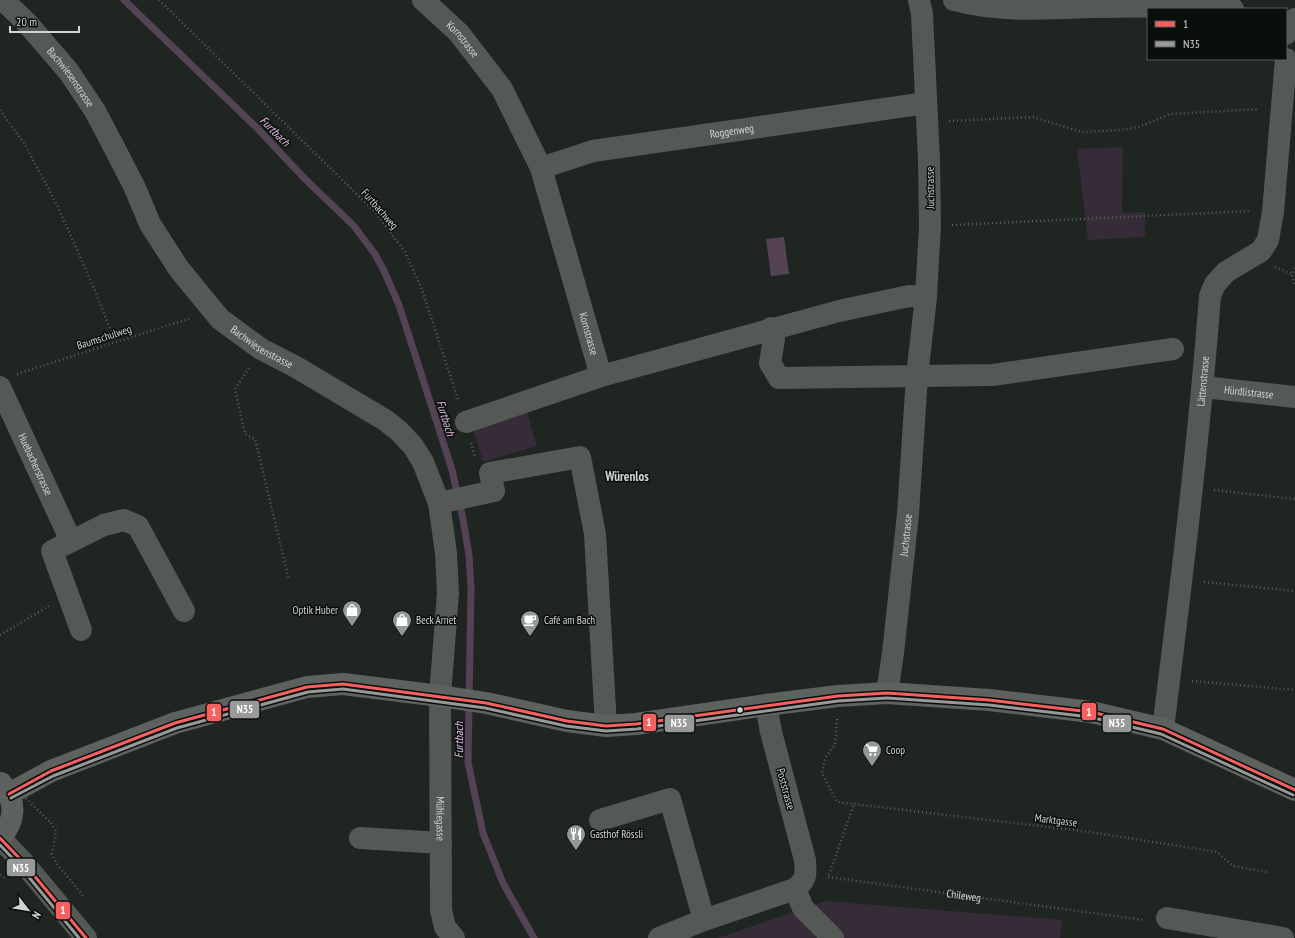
<svg xmlns="http://www.w3.org/2000/svg" width="1295" height="938" font-family="'PT Sans Narrow',sans-serif">
<style>
.green{fill:#352c37}
.water{fill:#544255}
.lines{fill:none;stroke-linecap:round;stroke-linejoin:round}
.stream{stroke:#544255;stroke-width:7}
.path{stroke:#5a5e5c;stroke-width:2.5;stroke-dasharray:1 3;stroke-linecap:butt}
.minor{stroke:#555956;stroke-width:22}
.major{stroke:#5d625f;stroke-width:22}
.path-bridge{stroke:#5a5e5c;stroke-width:2.5;stroke-dasharray:1 3;stroke-linecap:butt}
.bus-1-casing{stroke:#0a0f0c;stroke-width:6}
.bus-2-casing{stroke:#0a0f0c;stroke-width:6}
.bus-1{stroke:#fb6060;stroke-width:3}
.bus-2{stroke:#999;stroke-width:3}
.bus-dot{fill:#d0d7d2;stroke:#0a0f0c;stroke-width:1.5}
.labels{text-anchor:middle;dominant-baseline:central;stroke-width:3;stroke-linejoin:round;paint-order:stroke}
.street-label{font-size:11px;fill:#d0d7d2;stroke:#0a0f0c}
.poi-label{font-size:11px;fill:#d0d7d2;stroke:#0a0f0c;text-anchor:start}
.water-label{font-size:12px;font-style:italic;fill:#e6bde8;stroke:#0a0f0c}
.quarter-label{font-size:13px;font-weight:bold;fill:#d0d7d2;stroke:#0a0f0c}
.line-badge{stroke:#0a0f0c;stroke-width:1.5}
.badge-label{font-size:11px;text-anchor:middle;font-weight:bold;fill:#fff}
</style>
<rect width="100%" height="100%" fill="#1f2521"/>
<g class="green">
<polygon points="1123,147 1122,213 1145,212 1145,237 1088,240 1077,149"/>
<polygon points="526,409 537,446 483,462 472,425"/>
<polygon points="826,901 1062,920 1060,938 718,938"/>
</g>
<polygon class="water" points="784,237 789,274 771,276 766,239"/>
<g class="lines">
<polyline class="stream" points="124,0 257,128 305,179 354,226 375,254 384,271 399,305 437,423 452,470 463,519 469,555 471,589 468,762 483,833 503,883 534,938"/>
<g class="path">
<polyline points="159,0 376,213 405,252 421,287 459,402"/>
<polyline points="0,110 24,143 57,205 93,286 115,341"/>
<polyline points="949,121 1033,117 1081,132 1120,130 1139,127 1170,114 1259,109"/>
<polyline points="952,225 1251,211"/>
<polyline points="1275,267 1292,274"/>
<polyline points="1295,268 1292,274 1295,287"/>
<polyline points="249,368 235,389 245,434 255,439 289,580"/>
<polyline points="17,374 191,318"/>
<polyline points="471,443 475,457"/>
<polyline points="1214,490 1295,499"/>
<polyline points="1204,582 1295,591"/>
<polyline points="0,635 49,606"/>
<polyline points="1192,681 1295,690"/>
<polyline points="837,719 835,745 825,758 822,773 837,802 1090,832 1217,852 1233,866 1267,872"/>
<polyline points="51,823 56,831 52,854 56,863 81,893 83,897"/>
<polyline points="0,875 6,879"/>
<polyline points="829,875 854,804"/>
<path id="s1" d="M828 877 1144 920"/>
</g>
<g class="minor">
<path id="s2" d="M3 0 27 23 69 72 95 111 115 149 135 188 150 224 179 269 220 319 261 349 296 367 385 420 399 431 413 446 423 462 439 503 446 553 448 593 440 696 441 910 445 927 454 938"/>
<path id="s3" d="M423 0 459 33 502 89 541 168 601 376 839 311 909 296 926 297"/>
<path d="M954 0C998 12 1045 9 1091 7 1131 7 1172 6 1213 6L1233 9"/>
<polyline points="1286,34 1295,19"/>
<path id="s4" d="M541 168 593 151 926 103"/>
<polyline points="771,328 774,339 770,363 779,378 993,375 1173,349"/>
<path id="s5" d="M0 387 71 541"/>
<path id="s6" d="M1203 387 1295 397"/>
<polyline points="466,422 601,376"/>
<polyline points="439,503 494,491 490,473 580,457 595,534 606,726"/>
<polyline points="81,630 52,551 104,525 124,520 138,526 184,611"/>
<path id="s7" d="M887 693 893 653 908 514 917 376 926 297 930 226 929 160 922 14 919 0"/>
<path id="s8" d="M1163 729C1181 585 1199 441 1210 296L1215 284 1226 272 1261 251 1268 240 1273 212 1286 59"/>
<polyline points="600,820 670,799 704,920"/>
<polyline points="0,838 22,861 86,938"/>
<polyline points="360,838 441,843"/>
<polyline points="795,889 803,908 833,938"/>
<polyline points="1167,918 1283,938"/>
<path d="M659 938 704 920 795 889C807 879 806 875 805 860L771 732 766 705"/>
</g>
<g class="major">
<polyline points="9,794 51,771 175,723 307,687 343,684 440,696 486,703 567,721 606,726 636,724 766,705 838,696 887,693 989,700 1091,712 1163,729 1295,790"/>
<path d="M0 838C16 820 17 802 1 783"/>
</g>
<polyline class="path-bridge" points="0,773 51,823"/>
<defs>
<g id="bus-1">
<polyline points="9,794 51,771 175,723 307,687 343,684 486,703 567,721 606,726 636,724 838,696 887,693 989,700 1091,712 1163,729 1295,790"/>
<polyline points="0,838 22,861 86,938"/>
</g>
<g id="bus-2">
<polyline points="11,798 53,776 177,728 308,692 343,689 485,708 566,726 606,731 637,729 838,701 887,698 989,705 1090,717 1161,734 1293,795"/>
<polyline points="0,845 18,864 79,938"/>
</g>
</defs>
<use href="#bus-1" class="bus-1-casing"/>
<use href="#bus-2" class="bus-2-casing"/>
<use href="#bus-1" class="bus-1"/>
<use href="#bus-2" class="bus-2"/>
</g>
<defs>
<symbol id="shop-pin" viewBox="-11 -11 22 30"><path d="M0 17L-7.5 6A9.5 9.5 0 1 1 7.5 6Z" fill="#929994" stroke="#0a0f0c"/><path d="M-5-2.5h2.3a2.7 3.5 0 0 1 5.4 0H5L5.5 6h-11ZM-1.5-2.5h3a1.5 2.3 0 0 0-3 0Z" fill="#fff"/></symbol>
<symbol id="cafe-pin" viewBox="-11 -11 22 30"><path d="M0 17L-7.5 6A9.5 9.5 0 1 1 7.5 6Z" fill="#929994" stroke="#0a0f0c"/><path d="M-5.5-4.5H6V0H3Q3 3.5 0 3.5H-2.5Q-5.5 3.5-5.5 0ZM3-3.2v2h1.7v-2ZM-6 4.5H4V6H-6Z" fill="#fff"/></symbol>
<symbol id="supermarket-pin" viewBox="-11 -11 22 30"><path d="M0 17L-7.5 6A9.5 9.5 0 1 1 7.5 6Z" fill="#929994" stroke="#0a0f0c"/><path d="M-6-5.5h2.5l.6 2H6L4.5 2H-2.5L-4.4-4H-6ZM-1.5 3.2a1.3 1.3 0 1 0 .1 0ZM3 3.2a1.3 1.3 0 1 0 .1 0Z" fill="#fff"/></symbol>
<symbol id="restaurant-pin" viewBox="-11 -11 22 30"><path d="M0 17L-7.5 6A9.5 9.5 0 1 1 7.5 6Z" fill="#929994" stroke="#0a0f0c"/><path d="M-5-6h1v4h1v-4h1v4h1v-4h1v5L-1.5 .5V6h-2V.5L-5-1ZM5-6V6H3V1.5H1.5Q1.5-4 5-6Z" fill="#fff"/></symbol>
</defs>
<g fill-rule="evenodd">
<use href="#shop-pin" x="341" y="599" width="22" height="30"/>
<use href="#shop-pin" x="391" y="609" width="22" height="30"/>
<use href="#cafe-pin" x="519" y="609" width="22" height="30"/>
<use href="#supermarket-pin" x="861" y="739" width="22" height="30"/>
<use href="#restaurant-pin" x="565" y="823" width="22" height="30"/>
</g>
<circle class="bus-dot" cx="740" cy="710" r="3.5"/>
<g class="labels">
<g class="street-label">
<text stroke="none"><textPath href="#s3" startOffset="56">Kornstrasse</textPath></text>
<text stroke="none"><textPath href="#s2" startOffset="103">Bachwiesenstrasse</textPath></text>
<text stroke="none"><textPath href="#s4" startOffset="195">Roggenweg</textPath></text>
<text transform="translate(930 188) rotate(-91)">Juchstrasse</text>
<text transform="translate(380 209) rotate(49)">Furtbachweg</text>
<text stroke="none"><textPath href="#s3" startOffset="380">Kornstrasse</textPath></text>
<text transform="translate(104 337) rotate(-18)">Baumschulweg</text>
<text stroke="none"><textPath href="#s2" startOffset="439">Bachwiesenstrasse</textPath></text>
<text stroke="none"><textPath href="#s8" startOffset="350">Lättenstrasse</textPath></text>
<text stroke="none"><textPath href="#s6" startOffset="46">Hürdlistrasse</textPath></text>
<text stroke="none"><textPath href="#s5" startOffset="85">Huebacherstrasse</textPath></text>
<text stroke="none"><textPath href="#s7" startOffset="159">Juchstrasse</textPath></text>
<text transform="translate(786 789) rotate(75)">Poststrasse</text>
<text stroke="none"><textPath href="#s2" startOffset="1000">Mühlegasse</textPath></text>
<text transform="translate(1056 820) rotate(7)">Marktgasse</text>
<text stroke="none"><textPath href="#s1" startOffset="137">Chileweg</textPath></text>
</g>
<g class="poi-label">
<text x="338" y="610" text-anchor="end">Optik Huber</text>
<text x="416" y="620">Beck Arnet</text>
<text x="544" y="620">Café am Bach</text>
<text x="886" y="750">Coop</text>
<text x="590" y="834">Gasthof Rössli</text>
</g>
<g class="water-label">
<text transform="translate(275 131) rotate(45)">Furtbach</text>
<text transform="translate(446 418) rotate(73)">Furtbach</text>
<text transform="translate(458 740) rotate(-90)">Furtbach</text>
</g>
<g class="quarter-label">
<text x="627" y="476">Würenlos</text>
</g>
</g>
<g class="line-badge">
<rect x="229" y="700" width="31" height="19" rx="4" fill="#999"/>
<rect x="1081" y="702" width="16" height="19" rx="4" fill="#fb6060"/>
<rect x="206" y="703" width="16" height="19" rx="4" fill="#fb6060"/>
<rect x="642" y="713" width="15" height="19" rx="4" fill="#fb6060"/>
<rect x="664" y="714" width="31" height="19" rx="4" fill="#999"/>
<rect x="1102" y="714" width="30" height="19" rx="4" fill="#999"/>
<rect x="6" y="858" width="30" height="19" rx="4" fill="#999"/>
<rect x="55" y="901" width="16" height="19" rx="4" fill="#fb6060"/>
</g>
<g class="badge-label">
<text x="245" y="713">N35</text>
<text x="1089" y="716">1</text>
<text x="214" y="716">1</text>
<text x="649" y="726">1</text>
<text x="679" y="727">N35</text>
<text x="1117" y="727">N35</text>
<text x="21" y="872">N35</text>
<text x="63" y="914">1</text>
</g>
<rect x="1147" y="8" width="140" height="52" fill="#0a0f0c" stroke="#595f5b"/>
<rect x="1155" y="21" width="20" height="6" fill="#fb6060" stroke="#595f5b"/>
<text x="1183" y="28" font-size="12" fill="#d0d7d2">1</text>
<rect x="1155" y="41" width="20" height="6" fill="#999999" stroke="#595f5b"/>
<text x="1183" y="48" font-size="12" fill="#d0d7d2">N35</text>
<g transform="translate(28 910) rotate(121)" stroke="#0a0f0c" stroke-width="3" paint-order="stroke">
<path d="M0-3L7 15L0 10L-7 15Z" fill="#d0d7d2"/>
<text y="-6" font-size="11" font-weight="bold" text-anchor="middle" fill="#d0d7d2">N</text>
</g>
<path d="M10 26v6h69v-6" fill="none" stroke="#d0d7d2" stroke-width="2"/>
<text x="16" y="26" font-size="12" fill="#d0d7d2" stroke="#0a0f0c" stroke-width="3" paint-order="stroke">20 m</text>
</svg>
